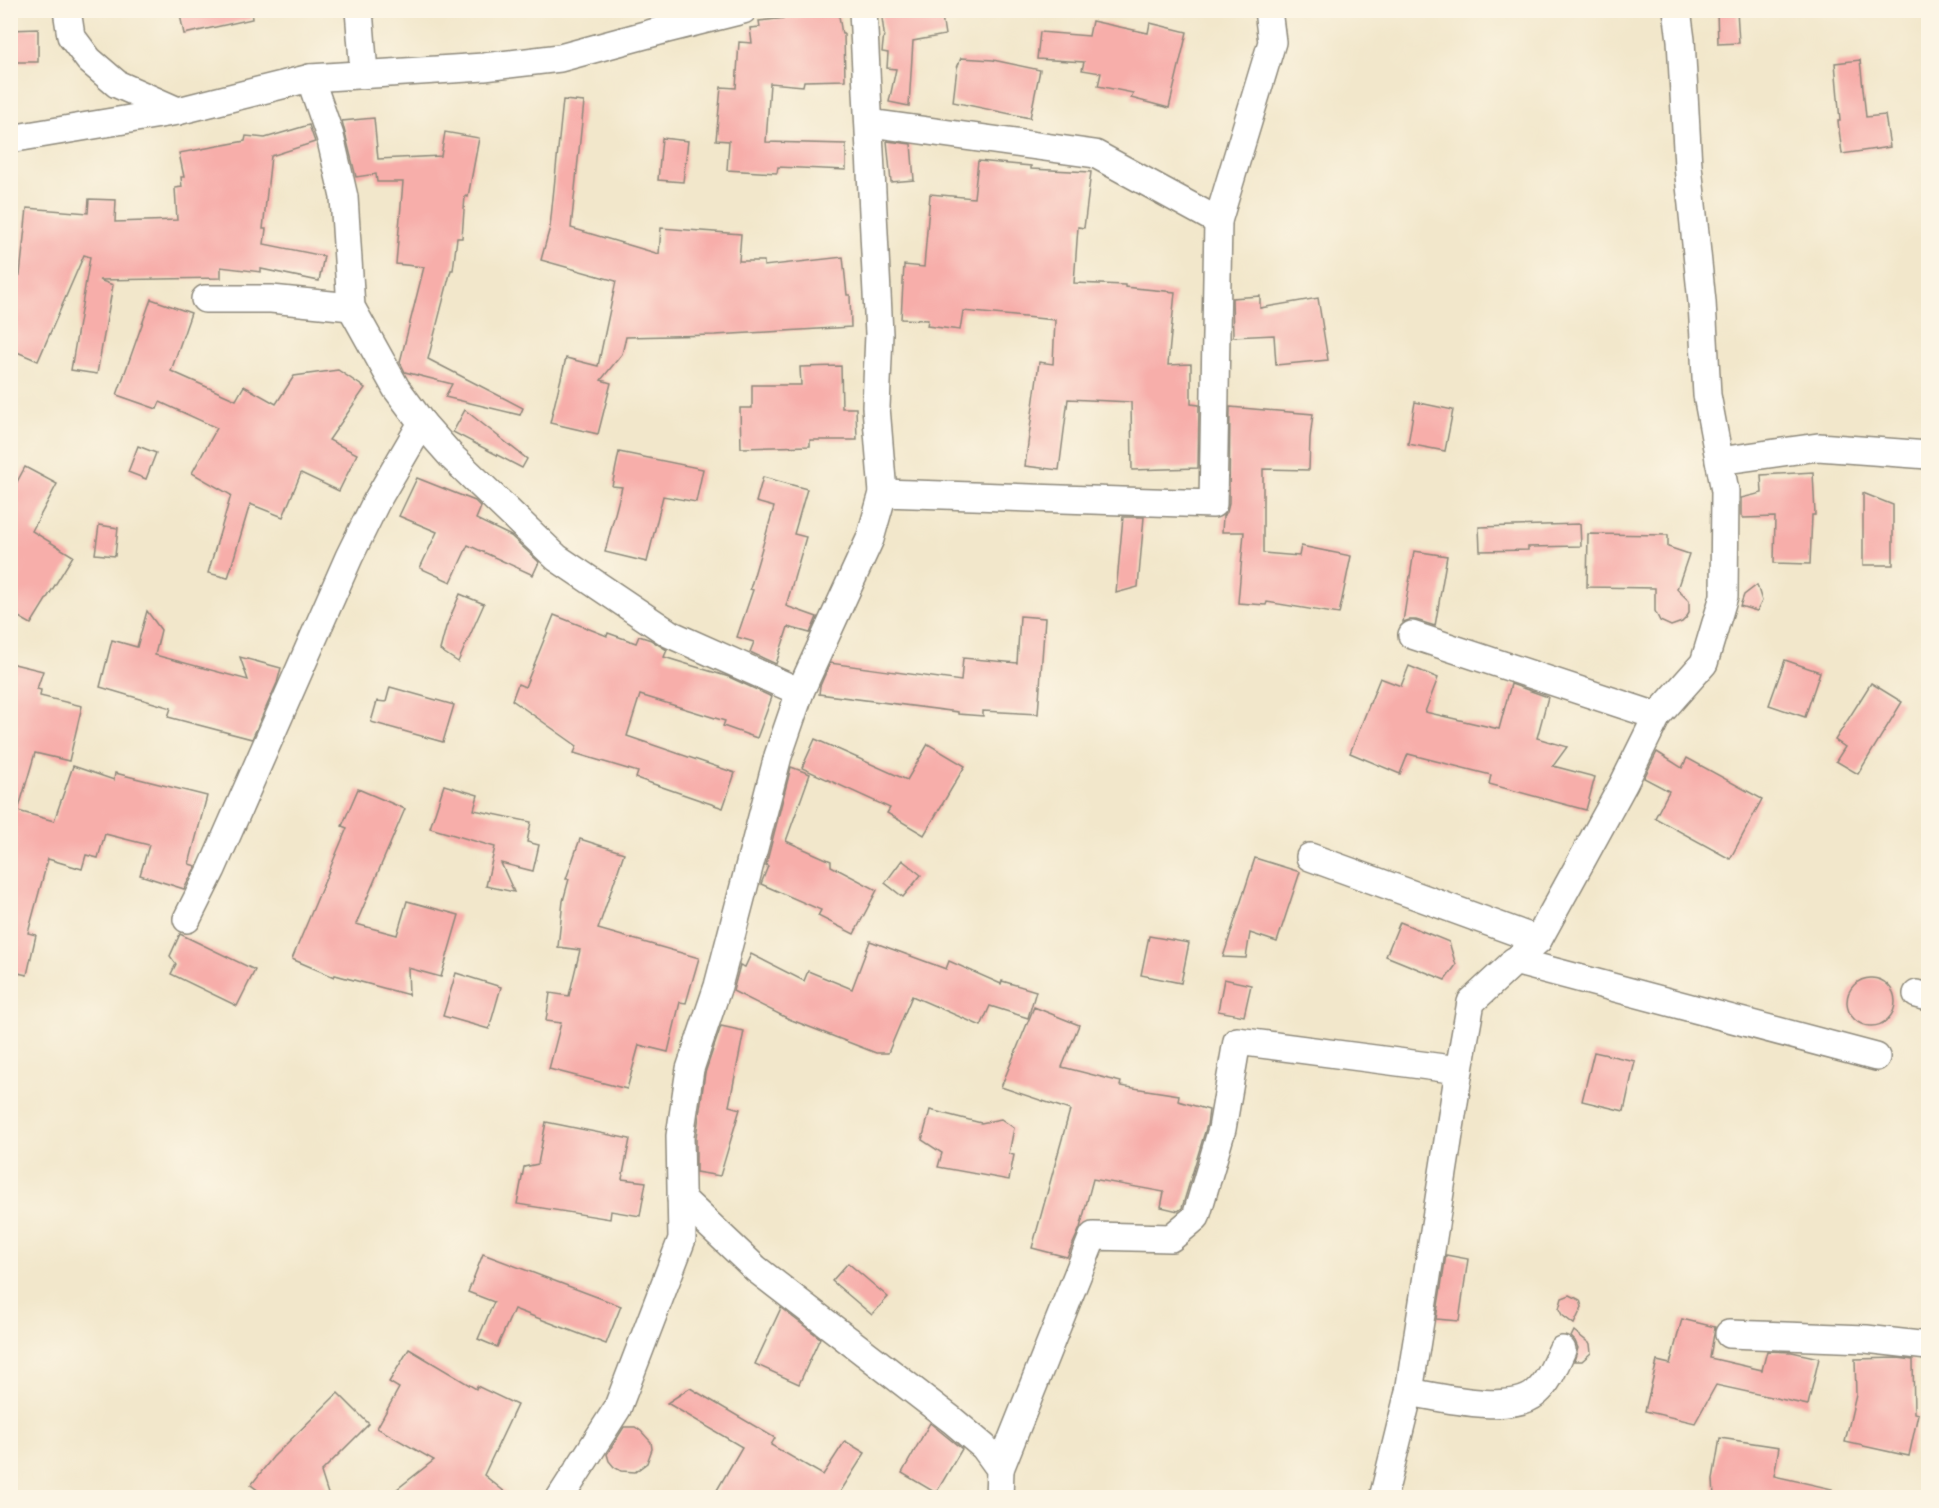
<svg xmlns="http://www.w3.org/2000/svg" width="1939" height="1508" font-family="'Gentium Book Plus',serif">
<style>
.building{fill:#f7aeaa}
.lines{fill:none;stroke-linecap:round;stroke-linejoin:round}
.street-casing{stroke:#8e897b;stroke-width:30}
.street{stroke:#fff;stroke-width:27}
</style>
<rect width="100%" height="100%" fill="#fcf5e5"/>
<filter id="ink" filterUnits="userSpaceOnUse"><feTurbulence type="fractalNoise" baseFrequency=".0167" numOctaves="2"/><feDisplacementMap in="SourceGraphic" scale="12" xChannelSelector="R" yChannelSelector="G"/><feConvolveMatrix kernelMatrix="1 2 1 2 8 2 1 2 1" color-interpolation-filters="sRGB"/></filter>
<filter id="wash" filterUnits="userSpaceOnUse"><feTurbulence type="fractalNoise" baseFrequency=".008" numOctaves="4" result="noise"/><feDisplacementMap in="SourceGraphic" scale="24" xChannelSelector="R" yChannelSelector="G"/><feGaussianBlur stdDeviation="1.35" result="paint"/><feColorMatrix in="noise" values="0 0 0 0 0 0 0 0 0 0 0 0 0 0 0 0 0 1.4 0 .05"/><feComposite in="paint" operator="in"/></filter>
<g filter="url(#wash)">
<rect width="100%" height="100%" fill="#f2e7cb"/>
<g id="blocks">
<g class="building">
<polygon points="179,10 251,10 252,19 184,34"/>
<polygon points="812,10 838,10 842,34 844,34 845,80 804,81 803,86 770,83 766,142 846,144 846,170 778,167 777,173 727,170 729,141 716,140 721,87 736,88 739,42 752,43 750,28 760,27 759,21 812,15"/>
<polygon points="881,10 941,10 945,35 913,41 909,106 889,102 896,69 887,68 888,53 882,52 884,33"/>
<polygon points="1717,10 1737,10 1739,43 1718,44"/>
<polygon points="1092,21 1148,33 1150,23 1187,32 1169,108 1131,98 1133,93 1098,86 1101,73 1082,70 1084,62 1037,59 1040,32 1089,36"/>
<polygon points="38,29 38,62 10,62 10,30"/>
<polygon points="961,58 993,60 1040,70 1030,118 953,102 957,68"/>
<polygon points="1860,60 1866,117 1885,115 1890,147 1842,154 1838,121 1840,121 1835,63"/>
<polygon points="563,100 584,102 571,228 659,254 661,228 741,234 739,261 764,261 764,266 843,257 847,295 850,295 851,327 715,335 626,337 622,354 601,380 611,383 598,434 550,423 566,358 598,366 616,281 541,260 550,227"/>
<polygon points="374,118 378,159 441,156 445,132 479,138 468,197 465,196 462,238 457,238 453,270 451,270 428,359 523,408 520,415 445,397 452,384 405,372 400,362 424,267 396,264 403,182 377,182 376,174 356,177 342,121"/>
<polygon points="309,125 315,142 271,156 263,229 266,229 264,244 324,256 319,281 261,269 261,272 221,267 221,278 99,280 113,285 97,374 71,370 90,257 84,255 38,361 10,349 10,271 20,275 27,208 88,213 89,199 116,200 115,222 177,220 175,188 182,187 181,177 184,177 179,153 245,141 246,136 265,138"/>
<polygon points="662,138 688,141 683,182 658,180"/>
<polygon points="887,141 911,144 914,180 891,182"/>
<polygon points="978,161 1031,166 1031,169 1091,172 1084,228 1078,227 1074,283 1125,285 1125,287 1175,292 1168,365 1191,364 1191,404 1199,405 1198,468 1132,470 1131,402 1068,399 1059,470 1025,466 1039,362 1053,364 1055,320 963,311 960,330 927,326 928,320 901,319 904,265 924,267 930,194 974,198"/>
<polygon points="1260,296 1260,308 1318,298 1328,360 1276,365 1274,335 1233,337 1232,298"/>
<polygon points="151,299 191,313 171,371 236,400 244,386 276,404 294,376 338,370 365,388 329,440 357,454 339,491 301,473 283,517 250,504 228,578 208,573 231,495 192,473 217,428 160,402 157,409 117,395"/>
<polygon points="841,366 842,408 856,408 857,440 810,440 810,446 741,448 740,408 752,408 752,385 801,385 800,367"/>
<polygon points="1415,402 1453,410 1445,451 1408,444"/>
<polygon points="1230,407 1313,414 1310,438 1309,470 1263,469 1263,553 1299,556 1301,546 1351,556 1339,614 1267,602 1266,605 1238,603 1244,532 1222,532 1223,516 1227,512 1229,504"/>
<polygon points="465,410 527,459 522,468 453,432"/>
<polygon points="138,446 156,453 146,479 128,472"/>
<polygon points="619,452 703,469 696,502 663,496 647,562 605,552 622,487 612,486"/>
<polygon points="25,467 57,484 32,531 73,556 31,624 10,612 10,495"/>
<polygon points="1813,472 1815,515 1812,515 1810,564 1774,563 1775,517 1743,518 1741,516 1741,498 1762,493 1761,475"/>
<polygon points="763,477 807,489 794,534 806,537 786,606 817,617 810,633 788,627 776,664 750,652 754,642 737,637 753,590 750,589 774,507 756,502"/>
<polygon points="417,478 475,501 481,507 476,519 511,536 539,562 533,575 468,545 451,582 420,568 437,532 399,516"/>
<polygon points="1863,493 1893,505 1893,565 1863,565"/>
<polygon points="1123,517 1144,517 1138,587 1116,593"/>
<polygon points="1580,524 1581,546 1528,547 1528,550 1480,551 1479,527"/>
<polygon points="99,525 118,528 115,556 95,554"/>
<polygon points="1588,534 1668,535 1668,547 1689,554 1677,589 1689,601 1689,613 1686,618 1682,622 1671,626 1660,621 1655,611 1655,588 1587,587"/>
<polygon points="1414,551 1447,556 1435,626 1416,620 1409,620 1403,622"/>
<polygon points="1757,585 1762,601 1757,611 1740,606 1744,595"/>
<polygon points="460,594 484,604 458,662 440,650 446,627"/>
<polygon points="147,611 161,630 155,655 248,680 240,657 281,668 277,683 252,739 168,717 171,708 100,687 112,640 137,647"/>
<polygon points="554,615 607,636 608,633 636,643 639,636 651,640 667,650 664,657 729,677 772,697 757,738 723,726 725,721 640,695 627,736 735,773 723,808 636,778 638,772 574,753 577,746 512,700 518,684 525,687"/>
<polygon points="1020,616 1045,618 1038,714 983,711 983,716 958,714 958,712 819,694 820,686 830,663 961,681 963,658 1017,663"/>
<polygon points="1785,660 1820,672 1805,717 1769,705"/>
<polygon points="10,663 43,671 37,689 41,690 40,696 82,706 69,761 35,753 18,811 54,821 73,766 114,780 115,773 207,796 189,864 196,866 184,889 140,875 149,845 105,834 98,858 86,855 82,869 48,859 28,933 36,935 27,975 18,973 17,976 10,975"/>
<polygon points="1409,666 1438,678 1425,712 1499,729 1511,684 1548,697 1537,738 1567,747 1553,766 1595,777 1586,810 1489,784 1491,775 1408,754 1400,774 1350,753 1380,678 1401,686"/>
<polygon points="1871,683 1902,702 1858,774 1836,761 1845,747 1835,740"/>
<polygon points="390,687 454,705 443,742 371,722 377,701 386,702"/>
<polygon points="815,739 907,780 928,744 965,766 924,835 887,813 890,808 802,768"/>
<polygon points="1657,752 1682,768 1687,758 1762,799 1730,859 1655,818 1669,791 1644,778"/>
<polygon points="791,767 810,774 786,841 831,861 831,866 877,890 854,934 818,916 821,910 761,884 768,866 766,865"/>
<polygon points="444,785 478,795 474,810 531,822 527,842 539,845 533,871 501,863 514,892 486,886 495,847 430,828"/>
<polygon points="358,789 405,809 356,924 397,935 407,901 459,915 441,977 408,968 409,995 335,975 334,977 292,959 347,828 342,826"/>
<polygon points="580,839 624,853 598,929 699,958 686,1003 680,1002 668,1052 639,1045 627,1089 549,1069 561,1023 546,1021 550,993 569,996 580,950 558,947 563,901 569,879 566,879"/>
<polygon points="1255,858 1300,872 1277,942 1250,933 1246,958 1223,957"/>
<polygon points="902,860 921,875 903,897 885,883"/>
<polygon points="1400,922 1449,942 1456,965 1445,980 1386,956"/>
<polygon points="180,934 255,970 237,1006 171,974 176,964 170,956"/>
<polygon points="1149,936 1189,943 1181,983 1141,975"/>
<polygon points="870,941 946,969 949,961 1001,984 1002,981 1036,991 1028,1018 990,1006 981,1026 912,996 888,1053 876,1053 789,1019 733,991 740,965 745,967 751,954 804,981 808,971 852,989"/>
<polygon points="456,973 501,987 489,1029 443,1016"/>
<circle cx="1871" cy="1002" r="24"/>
<polygon points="1224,979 1251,985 1244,1016 1218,1011"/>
<polygon points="1034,1007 1079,1025 1062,1067 1121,1082 1120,1086 1179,1095 1178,1101 1209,1110 1207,1125 1182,1208 1178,1211 1161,1207 1164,1192 1093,1179 1080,1228 1067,1257 1032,1248 1070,1110 1001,1087"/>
<polygon points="721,1026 744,1031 729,1106 740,1109 720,1176 696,1172 696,1137 705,1073"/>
<polygon points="1594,1052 1635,1061 1624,1111 1582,1101"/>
<polygon points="930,1110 981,1123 1001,1119 1014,1128 1009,1154 1014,1155 1009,1180 938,1167 942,1153 922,1140"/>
<polygon points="546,1122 630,1139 622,1179 646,1182 640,1216 611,1211 610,1219 517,1204 524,1167 538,1164"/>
<polygon points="483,1254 621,1306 606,1344 514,1309 497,1347 478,1339 494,1302 468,1292"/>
<polygon points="1446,1255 1468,1259 1459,1321 1436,1319"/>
<polygon points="848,1263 888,1297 872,1315 832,1281"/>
<polygon points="1570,1295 1580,1300 1582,1307 1574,1324 1562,1315 1559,1309 1562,1298"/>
<polygon points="781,1308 820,1338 799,1384 755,1364"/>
<polygon points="1682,1319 1715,1327 1710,1358 1762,1370 1767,1351 1792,1352 1819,1358 1808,1405 1716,1385 1695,1423 1645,1411 1657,1361 1670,1364"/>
<polygon points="1574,1331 1590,1344 1591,1353 1582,1361 1574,1361 1578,1348 1575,1341 1571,1337"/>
<polygon points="409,1349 476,1389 477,1386 517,1405 484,1475 511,1497 387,1497 434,1460 377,1428 399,1388 389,1382"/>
<polygon points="1898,1358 1913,1360 1914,1413 1918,1414 1909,1456 1845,1442 1856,1395 1855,1359"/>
<polygon points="690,1388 775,1438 771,1445 823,1475 845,1441 865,1453 837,1497 713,1497 742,1447 667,1403"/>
<polygon points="338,1393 369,1424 321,1472 329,1497 267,1497 251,1485 273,1457"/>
<polygon points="930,1423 962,1449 936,1493 902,1473"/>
<polygon points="624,1427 635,1427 641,1431 651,1442 652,1449 647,1463 635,1472 621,1471 614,1467 609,1461 607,1454"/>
<polygon points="1720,1438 1779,1447 1774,1476 1832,1489 1831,1497 1714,1497 1713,1479"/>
</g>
</g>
</g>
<g filter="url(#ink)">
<use href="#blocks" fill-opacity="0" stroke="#8e897b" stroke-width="1.5"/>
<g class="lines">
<defs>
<g id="street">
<polyline points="67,10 71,36 89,60 117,84 178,111"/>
<polyline points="359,10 364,73"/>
<polyline points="310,78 330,136 344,197 351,307 396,388 422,423 453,458 557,558 670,634 800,692"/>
<polyline points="870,123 1095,154 1218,221"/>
<polyline points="10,139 178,111 310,78 484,67 560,58 667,29 743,10"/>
<polyline points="205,299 271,299 351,307"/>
<polyline points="1719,461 1818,447 1928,455"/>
<polyline points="883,493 1213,504 1218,221 1272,42 1268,10"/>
<polyline points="1412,635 1657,716"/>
<polyline points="1310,857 1538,940"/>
<polyline points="187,919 212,869 349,557 376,502 422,423"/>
<polyline points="1514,961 1876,1057"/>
<polyline points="1917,994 1928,997"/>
<polyline points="681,1198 756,1269 952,1420 984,1447 1000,1469 999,1498"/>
<polyline points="1729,1334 1866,1339 1928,1346"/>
<path d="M1409 1392C1439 1397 1511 1415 1536 1393 1549 1382 1555 1365 1562 1350"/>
<polyline points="1000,1469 1093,1236 1171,1238 1196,1217 1222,1129 1237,1041 1459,1070 1471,1002 1538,940 1624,783 1657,716 1704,663 1724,596 1725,491 1707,395 1702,302 1688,166 1681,40 1677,10"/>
<polyline points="560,1498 617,1409 682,1239 680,1136 690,1069 718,986 778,756 800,692 870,539 883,493 876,407 879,334 863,10"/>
<polyline points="1383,1498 1409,1392 1459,1070"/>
</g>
</defs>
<use href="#street" class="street-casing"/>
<use href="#street" class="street"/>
</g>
</g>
<rect width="1939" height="1508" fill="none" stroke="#fcf5e5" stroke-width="36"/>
</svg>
